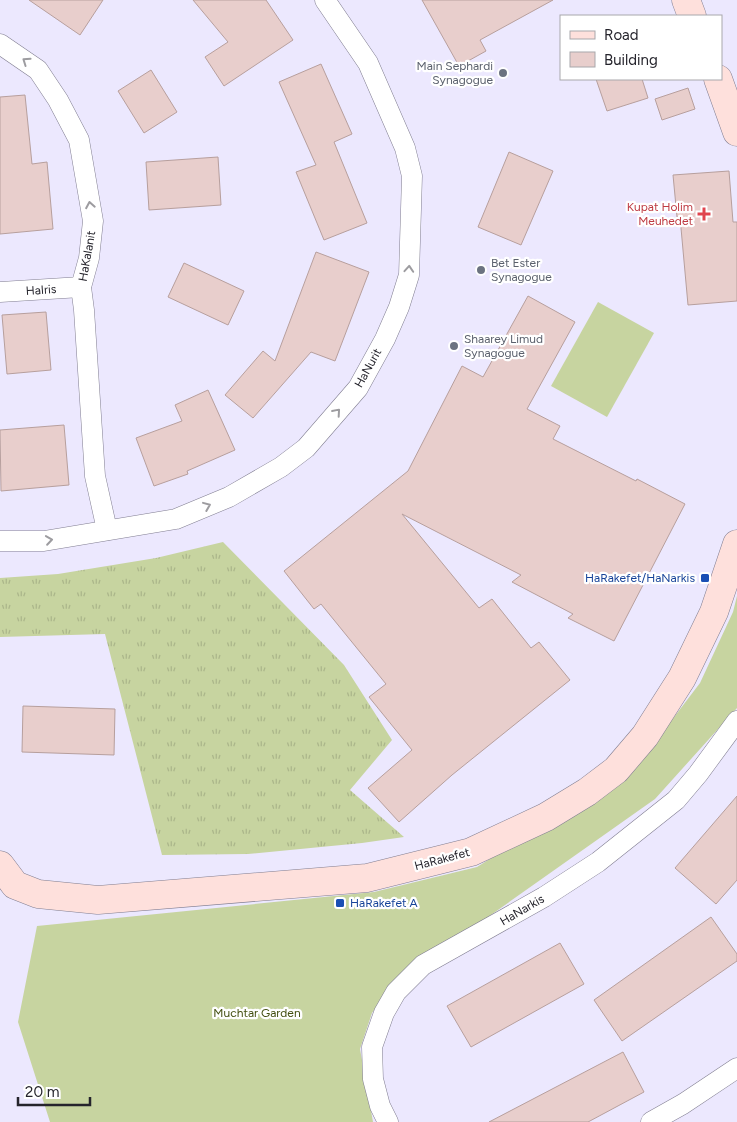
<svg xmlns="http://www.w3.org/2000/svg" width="737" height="1122" font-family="Figtree,sans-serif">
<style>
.grass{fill:url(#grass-tufts)}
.garden{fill:#c7d4a0}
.building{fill:#e8cecc;stroke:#b79f9d}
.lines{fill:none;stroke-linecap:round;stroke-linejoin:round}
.street-casing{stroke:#817e91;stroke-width:21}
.secondary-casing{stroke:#817e91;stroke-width:29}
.street{stroke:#fff;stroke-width:20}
.secondary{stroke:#fee0dc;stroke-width:28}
.oneway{stroke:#9d9ca0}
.worship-dot{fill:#6b7280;stroke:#fff;stroke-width:2}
.health-dot{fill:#e0444e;stroke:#fff;stroke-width:2}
.transit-dot{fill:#1a4fb4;stroke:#fff;stroke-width:2}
.labels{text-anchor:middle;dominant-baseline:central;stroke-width:4.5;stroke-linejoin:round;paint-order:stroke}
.worship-label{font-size:12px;fill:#5b616d;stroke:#fff;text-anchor:start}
.health-label{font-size:12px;fill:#be3a42;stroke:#fff;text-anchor:end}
.street-label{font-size:12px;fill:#25242c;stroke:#fff}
.transit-label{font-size:12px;fill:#164399;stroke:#fff;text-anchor:end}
.park-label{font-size:12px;fill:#434f11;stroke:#fff}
</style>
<defs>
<pattern id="grass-tufts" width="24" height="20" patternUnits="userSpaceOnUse" patternTransform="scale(1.25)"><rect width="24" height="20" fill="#c7d4a0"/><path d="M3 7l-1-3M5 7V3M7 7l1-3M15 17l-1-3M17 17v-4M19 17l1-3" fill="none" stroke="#abb68a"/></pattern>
</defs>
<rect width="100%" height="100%" fill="#ece8fe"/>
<polygon class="grass" points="223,542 344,665 392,740 350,790 404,837 362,843 248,854 162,855 105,634 0,637 0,578 58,574 156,558"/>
<g class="garden">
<polygon points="598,302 654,333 607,417 551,386"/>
<polygon points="737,596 737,708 655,799 393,984 372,1013 360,1049 373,1122 50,1122 18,1022 37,926 374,892 477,867 622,776 652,746 700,683 733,612"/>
</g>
<g class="building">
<polygon points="29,0 103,0 80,35"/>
<polygon points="193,0 266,0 293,40 224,86 205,57 228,42"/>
<polygon points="422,0 553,0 480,40 486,51 459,66"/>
<polygon points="321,64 352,134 334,142 367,223 324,240 296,172 316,165 279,82"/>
<polygon points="151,70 177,112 144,133 118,91"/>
<polygon points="596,79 642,79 648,98 607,111"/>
<polygon points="688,88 695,109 662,120 655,99"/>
<polygon points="25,95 32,164 47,162 53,229 0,234 0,97"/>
<polygon points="509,152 553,171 521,245 478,227"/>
<polygon points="218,157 221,205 149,210 146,162"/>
<polygon points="729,171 733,222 737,222 737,301 688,305 680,217 677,217 673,175"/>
<polygon points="316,252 369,272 335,361 311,352 253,418 225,395 263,351 275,361"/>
<polygon points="184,263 244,291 228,325 168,297"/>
<polygon points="528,296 575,322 527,409 560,426 553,439 636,481 637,479 685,504 614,641 568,618 573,614 512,582 521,575 402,514 479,608 492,599 531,648 539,642 570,680 452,775 399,822 368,788 412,750 369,697 386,684 321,604 314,609 284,571 408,471 462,366 483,377"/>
<polygon points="46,312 51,370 7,374 2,315"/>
<polygon points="208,390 235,450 187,471 188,474 154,486 136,438 182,421 175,405"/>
<polygon points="64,425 69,485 1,491 0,430"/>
<polygon points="23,706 115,709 114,755 22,752"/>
<polygon points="737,796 737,880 716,904 675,868"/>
<polygon points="711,917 737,954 737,961 622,1041 594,1000"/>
<polygon points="560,943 584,984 471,1047 447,1006"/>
<polygon points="623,1052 644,1092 588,1122 489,1122"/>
</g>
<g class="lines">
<defs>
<g id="street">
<polyline points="0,44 38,70 58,100 79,140 93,221 89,258 81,287 84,310 95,476 107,530"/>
<polyline points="0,292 81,287"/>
<polyline points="0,541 44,541 176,519 229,497 281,467 306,448 358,388 385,339 399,307 409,275 412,176 405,148 368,63 325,0"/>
<polyline points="388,1122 380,1106 373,1079 372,1047 384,1013 396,992 423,965 544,897 598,862 676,800 698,774 737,721"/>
<polyline points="651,1122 683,1104 737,1068"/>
</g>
<g id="secondary">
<polyline points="686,0 692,16"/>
<polyline points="718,79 737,132"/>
<polyline points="0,865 15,885 38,894 98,900 367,878 471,852 546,817 587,792 616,770 645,736 682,678 714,612 737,544"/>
</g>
</defs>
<use href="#street" class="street-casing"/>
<use href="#secondary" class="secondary-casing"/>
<use href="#street" class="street"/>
<use href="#secondary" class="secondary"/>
</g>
<defs><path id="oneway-chevron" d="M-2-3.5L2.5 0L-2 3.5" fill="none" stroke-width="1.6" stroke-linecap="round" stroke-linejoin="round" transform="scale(1.25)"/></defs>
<g class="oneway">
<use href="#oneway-chevron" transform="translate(26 61) rotate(-145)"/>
<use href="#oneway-chevron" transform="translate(90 205) rotate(-100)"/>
<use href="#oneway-chevron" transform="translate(409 269) rotate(-86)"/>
<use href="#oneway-chevron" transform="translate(337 412) rotate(-49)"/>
<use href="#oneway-chevron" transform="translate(207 506) rotate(-22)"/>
<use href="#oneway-chevron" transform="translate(49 540) rotate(-8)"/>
</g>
<g class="worship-dot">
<circle cx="503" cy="73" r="5"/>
<circle cx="481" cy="270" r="5"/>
<circle cx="454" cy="346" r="5"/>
</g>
<path class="health-dot" d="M701.5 206.5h5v5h5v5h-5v5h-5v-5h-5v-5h5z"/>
<g class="transit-dot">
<rect x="700" y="573" width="10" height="10" rx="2.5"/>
<rect x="335" y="898" width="10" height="10" rx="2.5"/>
</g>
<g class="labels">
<g class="worship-label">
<text x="493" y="66" text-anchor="end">Main Sephardi<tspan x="493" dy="14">Synagogue</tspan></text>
<text x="491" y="263">Bet Ester<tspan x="491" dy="14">Synagogue</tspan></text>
<text x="464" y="339">Shaarey Limud<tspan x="464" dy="14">Synagogue</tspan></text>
</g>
<g class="health-label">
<text x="693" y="207">Kupat Holim<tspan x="693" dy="14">Meuhedet</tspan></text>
</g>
<g class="street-label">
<text transform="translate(87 256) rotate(-80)">HaKalanit</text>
<text transform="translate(41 290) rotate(-4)">HaIris</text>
<text transform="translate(368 368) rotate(-61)">HaNurit</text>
<text transform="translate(442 859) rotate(-15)">HaRakefet</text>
<text transform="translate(522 910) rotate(-30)">HaNarkis</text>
</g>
<g class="transit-label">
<text x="695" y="578">HaRakefet/HaNarkis</text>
<text x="350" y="903" text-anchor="start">HaRakefet A</text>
</g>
<g class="park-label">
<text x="257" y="1013">Muchtar Garden</text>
</g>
</g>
<rect x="560" y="15" width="162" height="65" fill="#ffffff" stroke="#a8a7ab"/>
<rect x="570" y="31" width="25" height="8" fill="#fee0dc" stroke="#a8a7ab"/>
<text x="604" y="40" font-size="15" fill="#25242c">Road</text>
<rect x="570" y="52" width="25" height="15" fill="#e8cecc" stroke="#a8a7ab"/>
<text x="604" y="65" font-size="15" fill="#25242c">Building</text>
<path d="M18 1097v8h72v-8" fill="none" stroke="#25242c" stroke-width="2.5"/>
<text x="25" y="1097" font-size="15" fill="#25242c" stroke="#ffffff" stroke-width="4" paint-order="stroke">20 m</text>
</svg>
